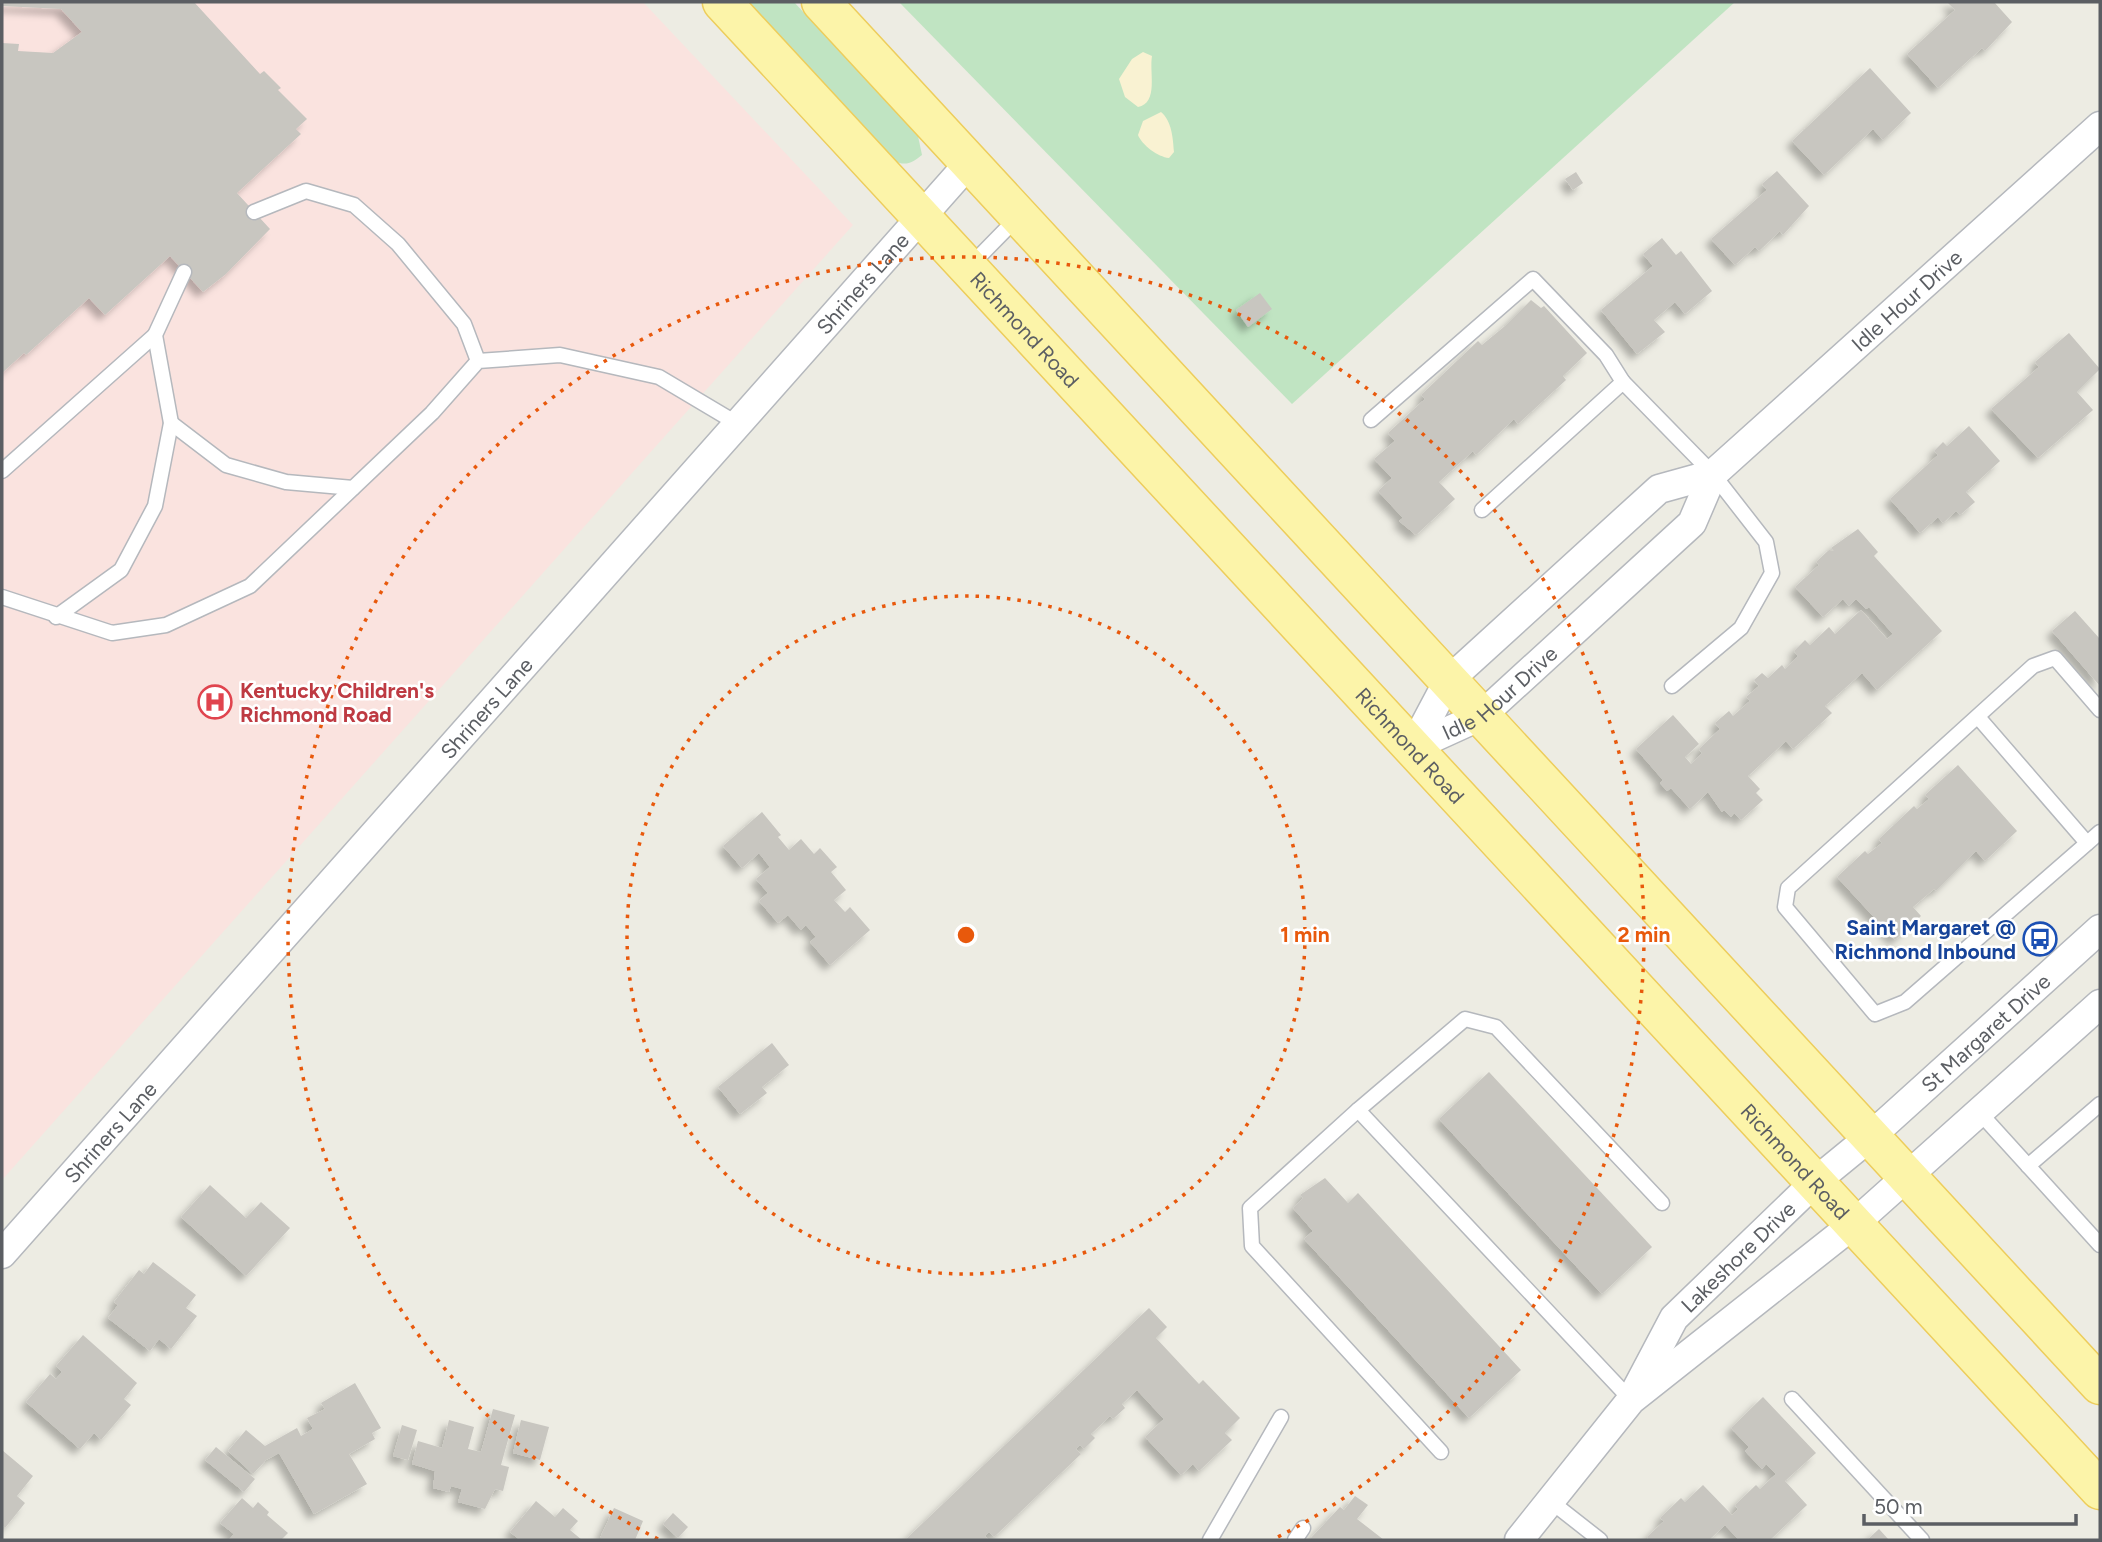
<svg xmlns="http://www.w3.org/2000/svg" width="2102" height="1542" font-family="Figtree,sans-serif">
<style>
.medical{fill:#fae3df}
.green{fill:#c0e4c2}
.sand{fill:#f9f2d2}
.building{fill:#c8c6c0;filter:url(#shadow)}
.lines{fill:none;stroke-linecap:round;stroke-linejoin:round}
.lane-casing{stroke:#b5b8bd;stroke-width:17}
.street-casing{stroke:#b5b8bd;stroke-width:31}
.primary-casing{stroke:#edcd5c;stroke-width:41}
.lane{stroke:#fff;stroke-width:14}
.street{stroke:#fff;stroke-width:28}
.primary{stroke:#fcf4a9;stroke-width:38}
.ring{fill:none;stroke:#e8590c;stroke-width:3.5;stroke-dasharray:3.5 7}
.labels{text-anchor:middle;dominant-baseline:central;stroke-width:5;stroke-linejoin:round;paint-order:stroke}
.street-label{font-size:21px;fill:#5b5e63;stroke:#fff}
.health-label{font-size:21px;font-weight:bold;fill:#be3a42;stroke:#fff;text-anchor:start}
.transit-label{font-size:21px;font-weight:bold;fill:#164399;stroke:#fff;text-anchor:end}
.centre{fill:#e8590c;stroke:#fff;stroke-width:3.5}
.ring-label{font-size:21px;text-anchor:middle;font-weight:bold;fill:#e8590c;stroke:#fff;stroke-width:5;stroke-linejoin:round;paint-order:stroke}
</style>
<defs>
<filter id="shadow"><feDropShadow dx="-6" dy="6" stdDeviation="3.5" flood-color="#0004"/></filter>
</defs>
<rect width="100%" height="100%" fill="#edece3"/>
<polygon class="medical" points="2,2 643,2 853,225 2,1180"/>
<g class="green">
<path d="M746 2H794L918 136 922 155C912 163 905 167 893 160Z"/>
<polygon points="899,2 1735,2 1292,404"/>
</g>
<g class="sand">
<path d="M1143 52 1152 56C1149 72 1159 103 1138 107L1125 97 1119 79 1132 59Z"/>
<path d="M1161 112C1172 121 1173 139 1174 152L1169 158C1158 157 1142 145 1138 135L1143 121Z"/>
</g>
<g class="building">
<polygon points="2,2 194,2 260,74 264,71 281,88 278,90 307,119 296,129 301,134 237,193 270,229 226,274 203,292 170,256 105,315 89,298 26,355 24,353 2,373 2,43 19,44 18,51 53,53 82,32 61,9 2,6"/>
<polygon points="1947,2 1994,2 2012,22 1985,51 1982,48 1938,88 1907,54 1955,10"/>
<polygon points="1870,68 1911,113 1883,140 1873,129 1824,175 1792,141"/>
<polygon points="1777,171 1809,206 1783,235 1780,231 1759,251 1755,247 1735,265 1711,239 1767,190 1762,184"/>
<polygon points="1576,172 1583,183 1573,190 1565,179"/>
<polygon points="1662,238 1676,255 1681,251 1712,291 1685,314 1675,302 1654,320 1665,332 1637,354 1601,310 1653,266 1643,254"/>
<polygon points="1260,293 1272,309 1248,327 1236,310"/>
<polygon points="1531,300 1541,308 1544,306 1587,353 1563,376 1566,380 1518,424 1514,419 1476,455 1473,451 1439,482 1455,499 1416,535 1399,521 1403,518 1378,491 1392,478 1374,459 1395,441 1388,433 1425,399 1421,395 1478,341 1482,345 1505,326"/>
<polygon points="2069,333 2100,369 2077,392 2093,410 2038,458 1991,409 2039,367 2035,362"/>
<polygon points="1969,426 2000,461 1966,492 1975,502 1960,515 1956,511 1943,523 1938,517 1920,533 1890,499 1938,455 1934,451 1943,442 1947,446"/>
<polygon points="1858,529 1878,552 1874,556 1942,631 1877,690 1862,673 1825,706 1832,713 1793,749 1786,741 1748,776 1760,789 1756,793 1763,800 1741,820 1734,813 1731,817 1724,810 1722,812 1708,792 1690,809 1671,788 1667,791 1660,783 1663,780 1636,749 1673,715 1699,744 1685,757 1691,764 1702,753 1699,749 1720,729 1715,723 1729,711 1733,716 1750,701 1746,697 1759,686 1754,680 1762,673 1768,678 1782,665 1785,669 1798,656 1794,651 1805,640 1810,645 1829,627 1835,634 1861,610 1887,639 1893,634 1869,607 1866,609 1856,599 1849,606 1843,599 1823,617 1795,587 1819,565 1816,562 1829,550 1834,551 1831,548"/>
<polygon points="2075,611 2100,639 2100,686 2052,631"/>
<polygon points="1958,765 2017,831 1985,861 1976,851 1936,891 1934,889 1913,907 1921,916 1895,940 1837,877 1865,851 1868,854 1882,843 1879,839 1914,806 1917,809 1929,799 1925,795"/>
<polygon points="762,812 781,835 778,837 789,850 801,839 814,854 820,848 837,867 831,872 846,890 834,900 845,912 850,907 870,930 830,965 810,942 816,937 806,925 801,930 788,915 778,923 759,901 768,893 756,879 770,867 759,853 742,868 723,846"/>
<polygon points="772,1043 789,1065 762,1087 767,1093 740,1114 718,1087"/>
<polygon points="1489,1072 1652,1247 1602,1294 1439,1119"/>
<polygon points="1325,1178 1348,1203 1358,1193 1521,1370 1469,1418 1304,1239 1313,1231 1293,1208 1303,1198 1300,1195"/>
<polygon points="210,1185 246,1218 261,1202 290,1228 246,1276 181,1217"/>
<polygon points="153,1262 196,1295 186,1308 197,1316 171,1349 159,1339 150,1351 108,1318 118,1305 114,1302 139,1270 144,1274"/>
<polygon points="1149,1308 1167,1327 1156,1338 1199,1384 1203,1380 1240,1418 1225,1433 1232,1440 1199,1471 1193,1464 1181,1475 1145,1437 1164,1419 1137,1390 1122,1404 1125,1408 1113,1419 1110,1416 1091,1434 1095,1438 1084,1449 1080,1445 1076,1449 1081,1454 994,1537 989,1532 985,1536 989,1540 905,1540"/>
<polygon points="83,1335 137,1383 124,1399 131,1405 101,1440 94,1433 80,1449 26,1402 50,1374 56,1379 62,1372 56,1366"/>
<polygon points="355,1383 381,1428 372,1433 375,1439 349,1454 367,1484 314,1514 279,1453 266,1460 253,1474 228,1451 246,1430 265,1446 297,1428 301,1436 313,1429 307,1418 325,1409 321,1403"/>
<polygon points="1763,1397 1816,1453 1785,1481 1807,1505 1770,1540 1739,1540 1725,1525 1709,1540 1649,1540 1647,1537 1664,1521 1660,1518 1681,1498 1685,1502 1703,1485 1732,1515 1738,1509 1735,1505 1756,1485 1760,1489 1776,1474 1766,1464 1762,1469 1745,1451 1749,1447 1731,1428"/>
<polygon points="493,1409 515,1415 501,1465 509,1467 503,1491 495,1489 485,1509 458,1502 462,1489 451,1486 449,1492 433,1488 435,1471 412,1464 418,1441 442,1448 449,1420 474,1427 468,1449 481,1452"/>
<polygon points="521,1420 549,1427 540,1460 513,1453"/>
<polygon points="402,1425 417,1430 408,1460 393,1456"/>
<polygon points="216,1447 255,1479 244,1492 205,1460"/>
<polygon points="2,1450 33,1476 17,1496 25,1503 5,1528 2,1525"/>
<polygon points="1355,1496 1368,1505 1357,1519 1384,1540 1309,1540 1340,1507 1344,1510"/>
<polygon points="242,1498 253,1508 258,1502 269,1512 267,1515 288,1533 281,1540 229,1540 234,1534 220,1523"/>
<polygon points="536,1501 555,1517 563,1508 578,1521 570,1530 582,1540 520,1540 510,1532"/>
<polygon points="614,1508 643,1521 635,1540 600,1538"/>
<polygon points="673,1513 688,1527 678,1538 663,1524"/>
<polygon points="1879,1529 1889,1540 1867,1540"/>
</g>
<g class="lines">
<defs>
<g id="lane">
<polyline points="254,212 306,191 354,205 398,244 464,324 478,361"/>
<polyline points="970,266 1017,218"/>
<polyline points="1371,420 1533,279 1606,355 1623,382"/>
<polyline points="171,423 226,465 286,482 353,488"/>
<polyline points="2,471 155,335"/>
<polyline points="1482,510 1623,382 1713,474 1766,542 1772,573 1741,628 1672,686"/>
<polyline points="2,597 112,633 166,625 250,586 432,413 478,361 560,355 659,377 738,424"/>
<polyline points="56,617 121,570 155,506 171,423 155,335 184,272"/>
<polyline points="2100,710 2055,658 2033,666 1788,888 1785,907 1875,1014 1905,1002 2100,832"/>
<polyline points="1978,717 2087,843"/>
<polyline points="1358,1110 1250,1208 1252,1246 1441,1452"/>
<polyline points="1980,1113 2100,1245"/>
<polyline points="2028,1166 2100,1104"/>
<polyline points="1792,1399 1922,1540"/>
<polyline points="1631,1400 1358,1110 1465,1019 1496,1027 1662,1203"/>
<polyline points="1549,1500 1600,1540"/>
<polyline points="1210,1540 1281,1417"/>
<polyline points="1295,1540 1303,1528"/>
</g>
<g id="street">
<path id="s1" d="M1413 747 1481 716 1692 523 1713 474 2100 126"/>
<polyline points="1413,747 1448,681 1659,489 1713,474"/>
<path id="s2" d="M2 1254 969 163"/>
<path id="s3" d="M1636 1390 1674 1318 1816 1181 1871 1136 2100 929"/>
<polyline points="1519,1540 1631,1400 1855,1223 2100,1004"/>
</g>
<g id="primary">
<path id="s4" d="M722 2 2100 1490"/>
<polyline points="821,2 2100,1385"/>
</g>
</defs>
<use href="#lane" class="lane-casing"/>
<use href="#street" class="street-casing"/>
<use href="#primary" class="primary-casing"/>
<use href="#lane" class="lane"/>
<use href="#street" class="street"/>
<use href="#primary" class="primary"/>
</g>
<g class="ring">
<circle cx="966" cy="935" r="339"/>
<path d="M658 1539A678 678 0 1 1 1274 1539"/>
</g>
<defs>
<symbol id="hospital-ring" viewBox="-11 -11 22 22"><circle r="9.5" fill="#fff" stroke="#e0444e" stroke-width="1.5"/><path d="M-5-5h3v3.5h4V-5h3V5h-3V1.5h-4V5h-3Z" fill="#e0444e"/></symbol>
<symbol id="bus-ring" viewBox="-11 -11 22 22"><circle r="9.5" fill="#fff" stroke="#1a4fb4" stroke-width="1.5"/><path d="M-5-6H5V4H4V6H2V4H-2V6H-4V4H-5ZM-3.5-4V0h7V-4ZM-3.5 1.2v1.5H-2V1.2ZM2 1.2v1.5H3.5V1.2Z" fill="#1a4fb4"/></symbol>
</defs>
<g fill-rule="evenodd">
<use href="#hospital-ring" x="196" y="683" width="38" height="38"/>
<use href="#bus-ring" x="2021" y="920" width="38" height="38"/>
</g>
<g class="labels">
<g class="street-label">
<text stroke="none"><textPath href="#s2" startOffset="1297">Shriners Lane</textPath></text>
<text stroke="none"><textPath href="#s1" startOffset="674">Idle Hour Drive</textPath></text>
<text stroke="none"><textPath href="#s4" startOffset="446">Richmond Road</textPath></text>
<text stroke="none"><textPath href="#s1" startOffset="103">Idle Hour Drive</textPath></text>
<text stroke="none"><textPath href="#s2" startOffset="730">Shriners Lane</textPath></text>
<text stroke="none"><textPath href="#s4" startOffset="1013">Richmond Road</textPath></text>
<text stroke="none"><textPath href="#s3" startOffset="504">St Margaret Drive</textPath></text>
<text stroke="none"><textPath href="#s2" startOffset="163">Shriners Lane</textPath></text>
<text stroke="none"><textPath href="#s4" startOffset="1580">Richmond Road</textPath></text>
<text stroke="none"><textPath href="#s3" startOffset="170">Lakeshore Drive</textPath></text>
</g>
<g class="health-label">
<text x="240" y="690">Kentucky Children's<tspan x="240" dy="24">Richmond Road</tspan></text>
</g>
<g class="transit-label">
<text x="2016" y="927">Saint Margaret @<tspan x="2016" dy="24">Richmond Inbound</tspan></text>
</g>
</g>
<circle cx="966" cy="935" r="10" class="centre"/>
<g class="ring-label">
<text x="1305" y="942">1 min</text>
<text x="1644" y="942">2 min</text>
</g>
<rect width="2102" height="1542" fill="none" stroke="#5b5e63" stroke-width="7"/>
<path d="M1864 1514v10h212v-10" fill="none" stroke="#5b5e63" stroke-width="3.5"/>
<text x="1874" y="1514" font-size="21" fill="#5b5e63" stroke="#ffffff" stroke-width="5" paint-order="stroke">50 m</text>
</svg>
